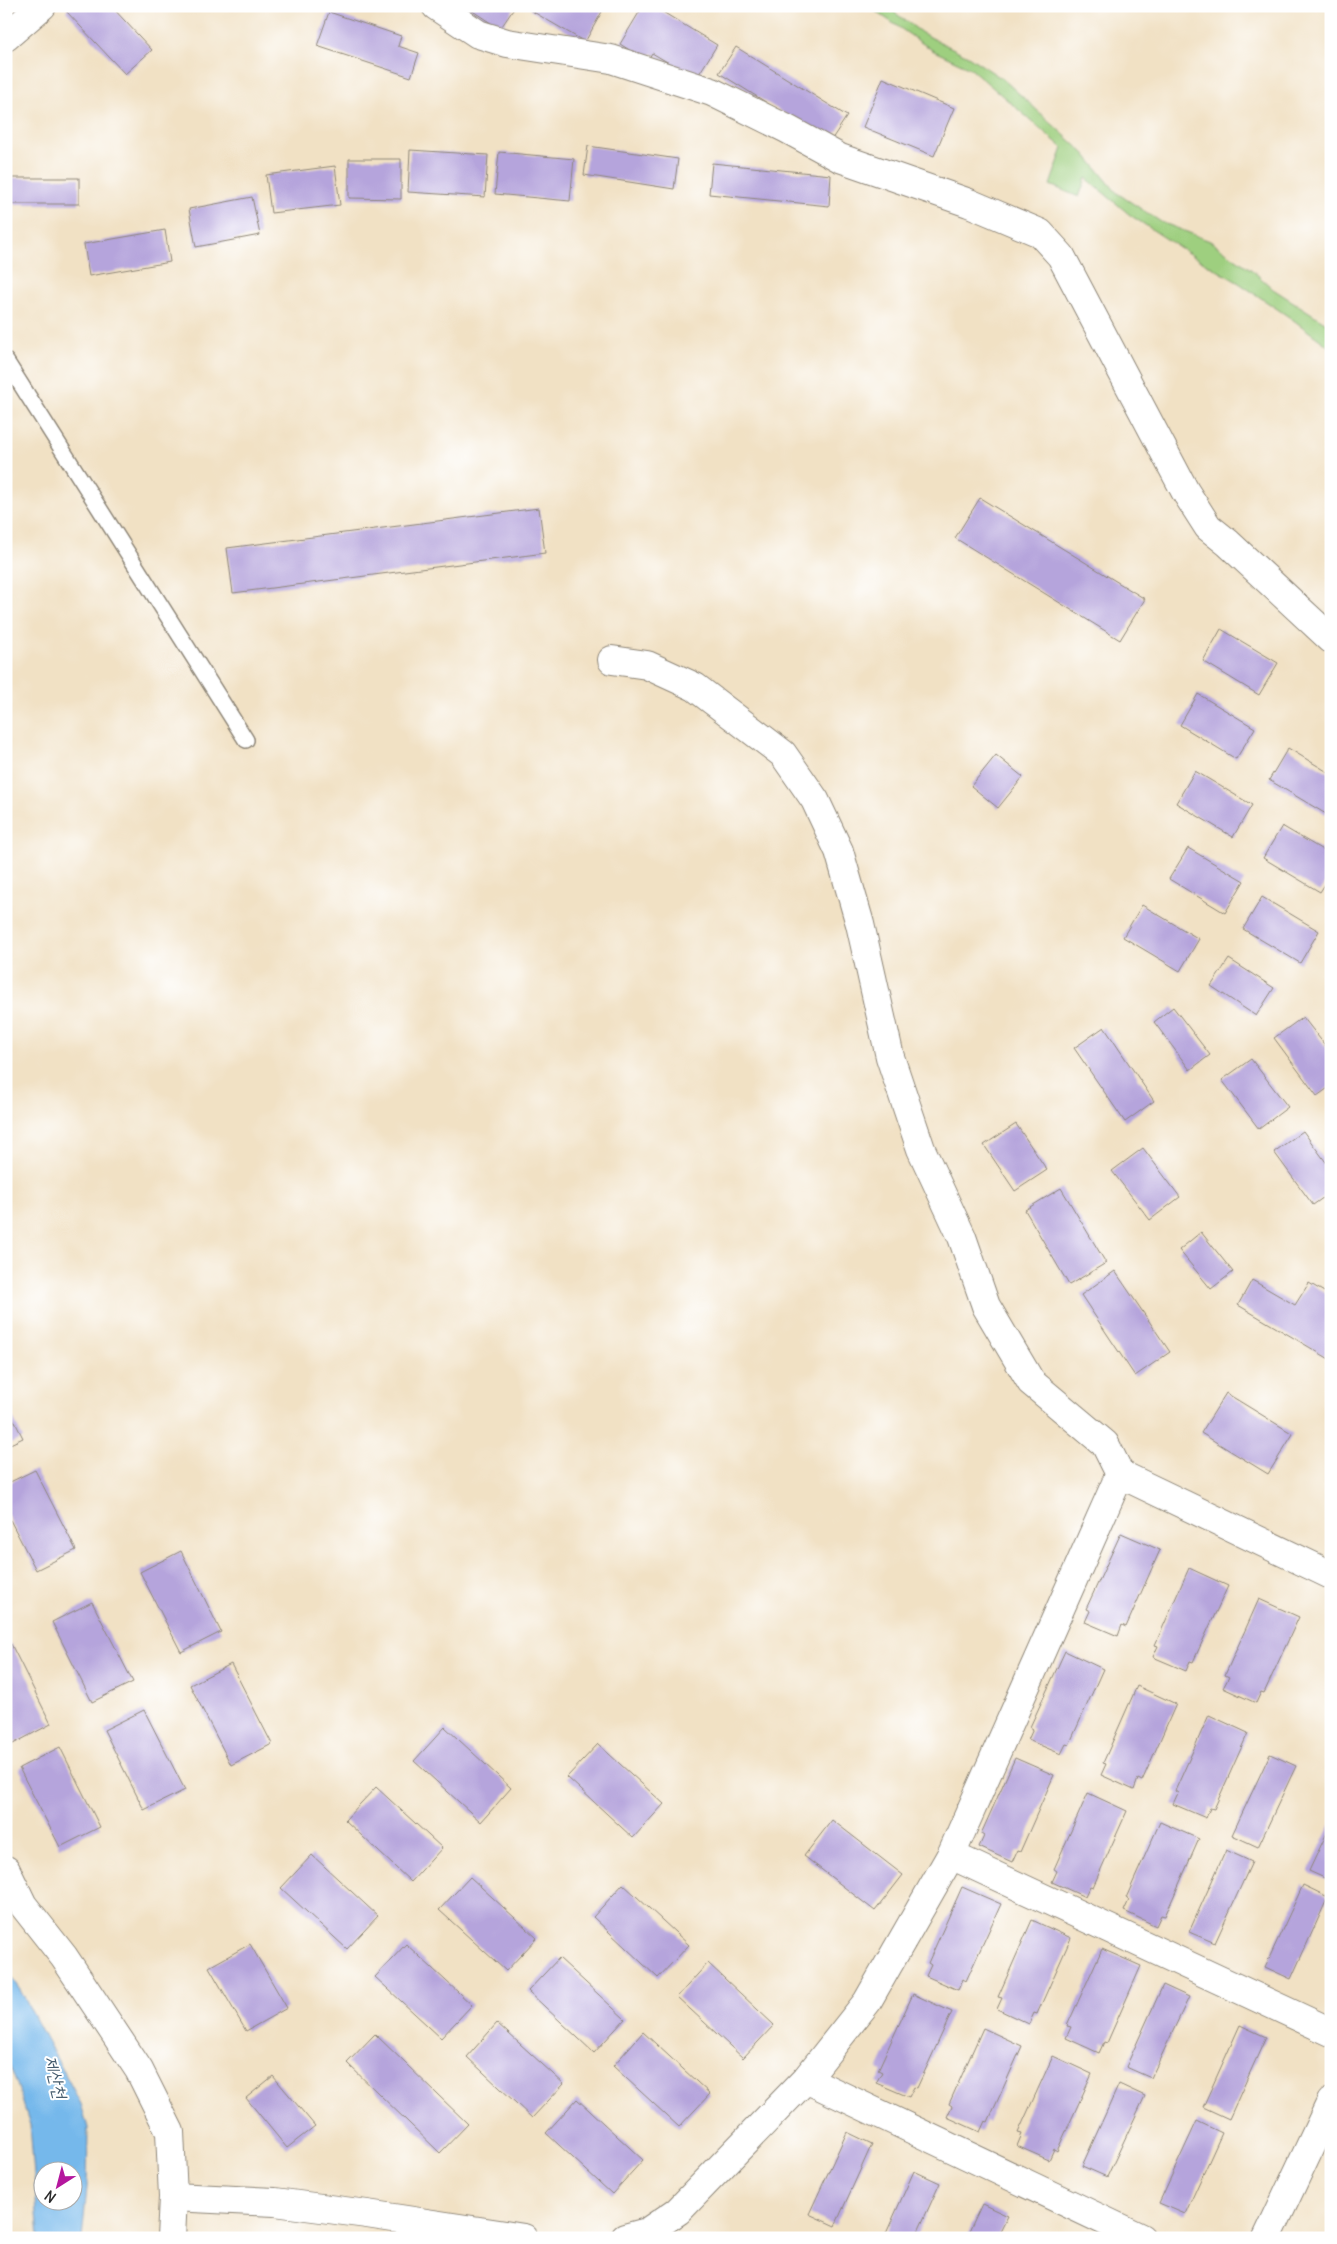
<svg xmlns="http://www.w3.org/2000/svg" width="1337" height="2244" font-family="Delius,'Poor Story',sans-serif">
<style>
.green{fill:#9ecf7f;stroke:#647d55}
.water{fill:#75b8eb;stroke:#50728b;fill-rule:evenodd}
.building{fill:#b5a4dc}
.lines{fill:none;stroke-linecap:round;stroke-linejoin:round}
.lane-casing{stroke:#8e8678;stroke-width:18}
.street-casing{stroke:#8e8678;stroke-width:30}
.lane{stroke:#fff;stroke-width:15}
.street{stroke:#fff;stroke-width:28}
.labels{text-anchor:middle;dominant-baseline:central;stroke-width:4;stroke-linejoin:round;paint-order:stroke}
.water-label{font-size:18px;font-style:italic;fill:#455c6e;stroke:#fff}
</style>
<rect width="100%" height="100%" fill="#fff"/>
<filter id="ink" filterUnits="userSpaceOnUse"><feTurbulence type="fractalNoise" baseFrequency=".02" numOctaves="2"/><feDisplacementMap in="SourceGraphic" scale="10" xChannelSelector="R" yChannelSelector="G"/><feConvolveMatrix kernelMatrix="1 2 1 2 8 2 1 2 1" color-interpolation-filters="sRGB"/></filter>
<filter id="wash" filterUnits="userSpaceOnUse"><feTurbulence type="fractalNoise" baseFrequency=".0096" numOctaves="4" result="noise"/><feDisplacementMap in="SourceGraphic" scale="20" xChannelSelector="R" yChannelSelector="G"/><feGaussianBlur stdDeviation="1.12" result="paint"/><feColorMatrix in="noise" values="0 0 0 0 0 0 0 0 0 0 0 0 0 0 0 0 0 1.4 0 .05"/><feComposite in="paint" operator="in"/></filter>
<g filter="url(#wash)">
<rect width="100%" height="100%" fill="#f1e1c4"/>
<polygon class="green" points="868,6 886,6 922,33 968,56 1004,80 1085,154 1117,193 1161,222 1210,241 1252,270 1273,289 1331,326 1331,348 1292,319 1239,283 1188,253 1130,215 1086,178 1079,197 1050,185 1063,148 970,68 932,50"/>
<path class="water" d="M6 1970 20 1990 81 2104 88 2128 87 2188 82 2238H39L30 2125 16 2081 6 2058ZM42 2172H72V2202H42Z"/>
<g id="blocks">
<g class="building">
<polygon points="70,6 111,6 152,50 125,74 66,11"/>
<polygon points="465,6 513,6 515,7 500,29"/>
<polygon points="533,6 602,6 604,8 585,42 530,10"/>
<polygon points="643,6 653,6 717,45 696,79 652,53 647,61 620,44"/>
<polygon points="329,12 401,36 398,46 419,53 411,77 317,46"/>
<polygon points="736,47 847,116 830,142 719,73"/>
<polygon points="883,78 954,108 934,156 863,127"/>
<polygon points="588,146 678,159 674,189 584,175"/>
<polygon points="410,150 488,155 485,197 408,192"/>
<polygon points="499,152 574,159 570,201 495,194"/>
<polygon points="349,159 401,159 401,199 349,198"/>
<polygon points="712,163 831,175 829,206 709,194"/>
<polygon points="335,166 340,205 271,213 266,175"/>
<rect x="6" y="178" width="73" height="26"/>
<polygon points="252,197 260,235 196,247 189,209"/>
<polygon points="165,230 170,262 89,276 84,244"/>
<polygon points="980,498 1145,599 1120,640 955,538"/>
<polygon points="539,508 545,553 233,593 227,548"/>
<polygon points="1221,629 1278,663 1259,695 1203,661"/>
<polygon points="1198,694 1255,728 1236,759 1180,725"/>
<polygon points="1288,748 1331,774 1331,805 1326,814 1269,780"/>
<polygon points="996,755 1023,777 998,808 971,786"/>
<polygon points="1195,771 1252,805 1233,837 1176,803"/>
<polygon points="1282,826 1331,855 1331,875 1320,892 1263,858"/>
<polygon points="1188,848 1244,881 1225,913 1169,879"/>
<polygon points="1262,897 1319,931 1300,963 1243,929"/>
<polygon points="1142,905 1199,939 1180,971 1123,937"/>
<polygon points="1229,959 1274,988 1256,1016 1211,986"/>
<polygon points="1173,1007 1210,1055 1190,1070 1154,1022"/>
<polygon points="1303,1017 1331,1053 1331,1086 1317,1096 1274,1038"/>
<polygon points="1104,1027 1154,1101 1125,1122 1074,1048"/>
<polygon points="1251,1059 1288,1107 1259,1129 1222,1080"/>
<polygon points="1016,1124 1047,1170 1015,1191 984,1145"/>
<polygon points="1303,1131 1331,1169 1331,1192 1313,1205 1274,1152"/>
<polygon points="1143,1148 1180,1197 1150,1220 1112,1171"/>
<polygon points="1061,1188 1106,1263 1069,1285 1025,1210"/>
<polygon points="1201,1232 1233,1272 1211,1289 1179,1250"/>
<polygon points="1115,1271 1170,1352 1135,1376 1081,1295"/>
<polygon points="1252,1280 1295,1305 1309,1283 1331,1296 1331,1360 1238,1305"/>
<polygon points="1226,1393 1293,1434 1268,1474 1201,1433"/>
<polygon points="6,1404 23,1438 6,1446"/>
<polygon points="35,1470 76,1550 36,1570 6,1512 6,1484"/>
<polygon points="1121,1533 1160,1550 1126,1627 1122,1625 1118,1636 1085,1622 1090,1611 1086,1609"/>
<polygon points="181,1551 221,1632 181,1652 140,1572"/>
<polygon points="1189,1568 1228,1586 1193,1662 1190,1661 1186,1671 1153,1657 1158,1646 1155,1645"/>
<polygon points="1259,1599 1299,1617 1264,1693 1261,1692 1256,1703 1223,1688 1229,1677 1225,1675"/>
<polygon points="92,1602 133,1682 92,1702 52,1622"/>
<polygon points="11,1644 51,1724 11,1745 6,1735 6,1647"/>
<polygon points="1065,1651 1103,1669 1069,1745 1066,1744 1061,1754 1028,1740 1033,1729 1030,1727"/>
<polygon points="231,1664 272,1744 231,1765 190,1685"/>
<polygon points="1137,1686 1176,1704 1142,1781 1138,1779 1134,1790 1101,1775 1106,1764 1103,1763"/>
<polygon points="144,1710 185,1790 144,1810 104,1730"/>
<polygon points="1209,1715 1248,1733 1214,1809 1210,1808 1206,1818 1173,1804 1178,1793 1175,1791"/>
<polygon points="445,1727 511,1788 481,1822 414,1761"/>
<polygon points="598,1744 664,1804 633,1838 567,1777"/>
<polygon points="60,1747 100,1827 60,1847 19,1768"/>
<polygon points="1270,1754 1296,1766 1258,1847 1232,1835"/>
<polygon points="1015,1758 1054,1775 1020,1852 1017,1851 1012,1862 979,1847 984,1836 981,1834"/>
<polygon points="376,1787 442,1848 411,1882 345,1820"/>
<polygon points="1088,1793 1127,1811 1093,1887 1090,1886 1085,1897 1052,1882 1057,1871 1054,1869"/>
<polygon points="832,1820 903,1875 875,1911 804,1856"/>
<polygon points="1160,1822 1199,1839 1165,1916 1161,1915 1156,1926 1124,1911 1129,1900 1126,1898"/>
<polygon points="1331,1824 1331,1881 1309,1871"/>
<polygon points="1226,1850 1252,1862 1215,1943 1189,1932"/>
<polygon points="312,1855 378,1916 347,1949 281,1888"/>
<polygon points="470,1877 537,1938 506,1971 439,1910"/>
<polygon points="623,1884 689,1945 658,1978 593,1917"/>
<polygon points="1303,1885 1328,1897 1291,1979 1265,1967"/>
<polygon points="962,1887 1001,1904 966,1981 963,1979 958,1990 926,1976 931,1965 928,1963"/>
<polygon points="1032,1920 1071,1938 1037,2014 1034,2013 1029,2024 997,2009 1002,1998 998,1997"/>
<polygon points="250,1944 287,2008 246,2031 209,1967"/>
<polygon points="406,1944 472,2005 441,2038 375,1977"/>
<polygon points="1102,1949 1141,1966 1107,2043 1104,2042 1099,2053 1066,2038 1071,2027 1067,2026"/>
<polygon points="559,1958 625,2019 594,2053 528,1991"/>
<polygon points="708,1963 774,2025 743,2058 677,1997"/>
<polygon points="1163,1985 1189,1997 1151,2078 1126,2067"/>
<polygon points="913,1994 952,2012 917,2088 914,2087 909,2097 876,2083 882,2072 878,2070"/>
<polygon points="497,2023 564,2084 532,2118 467,2057"/>
<polygon points="1240,2025 1266,2037 1229,2119 1203,2107"/>
<polygon points="983,2028 1022,2046 988,2122 985,2121 980,2132 947,2117 952,2106 949,2104"/>
<polygon points="643,2032 710,2094 679,2127 613,2066"/>
<polygon points="375,2034 468,2124 440,2153 347,2063"/>
<polygon points="1053,2056 1092,2074 1057,2151 1054,2149 1049,2160 1017,2146 1022,2134 1018,2133"/>
<polygon points="273,2076 315,2126 287,2148 246,2098"/>
<polygon points="1119,2084 1145,2096 1107,2177 1082,2166"/>
<polygon points="577,2099 643,2160 612,2194 546,2133"/>
<polygon points="1197,2121 1222,2133 1185,2214 1159,2203"/>
<polygon points="847,2132 872,2144 835,2226 809,2214"/>
<polygon points="914,2171 940,2183 915,2238 884,2238"/>
<polygon points="982,2204 1008,2216 997,2238 966,2238"/>
</g>
</g>
</g>
<g filter="url(#ink)">
<use href="#blocks" fill-opacity="0" stroke="#8e8678" stroke-width="1"/>
<g class="lines">
<defs>
<polyline id="lane" points="6,361 246,740"/>
<g id="street">
<polyline points="436,6 478,34 507,43 611,59 712,92 787,129 840,158 969,203 1040,233 1061,256 1185,491 1208,527 1228,543 1331,639"/>
<polyline points="6,37 42,6"/>
<polyline points="612,660 647,665 695,687 783,754 815,800 839,851 860,924 890,1057 921,1149 962,1237 986,1306 1031,1382 1105,1444 1120,1474 1331,1575"/>
<polyline points="951,1855 1331,2032"/>
<polyline points="6,1870 23,1905 64,1957 139,2070 170,2132 173,2197 171,2238"/>
<polyline points="806,2079 867,2002 951,1855 1120,1474"/>
<polyline points="173,2197 275,2202 367,2214 524,2238"/>
<polyline points="625,2238 647,2232 678,2211 806,2079 1141,2238"/>
<polyline points="1267,2238 1331,2102"/>
</g>
</defs>
<use href="#lane" class="lane-casing"/>
<use href="#street" class="street-casing"/>
<use href="#lane" class="lane"/>
<use href="#street" class="street"/>
</g>
</g>
<g class="labels">
<g class="water-label">
<text transform="translate(56 2077) rotate(76)">제산천</text>
</g>
</g>
<rect width="1337" height="2244" fill="none" stroke="#fff" stroke-width="25"/>
<g transform="translate(58 2186) rotate(216)"><circle r="24" fill="#ffffff" stroke="#aaaaaa"/>
<path d="M0-4L9 19L0 12L-9 19Z" fill="#b5179e"/>
<text y="-8" font-size="14" font-weight="bold" text-anchor="middle" fill="#2b2b2b">N</text>
</g>
</svg>
